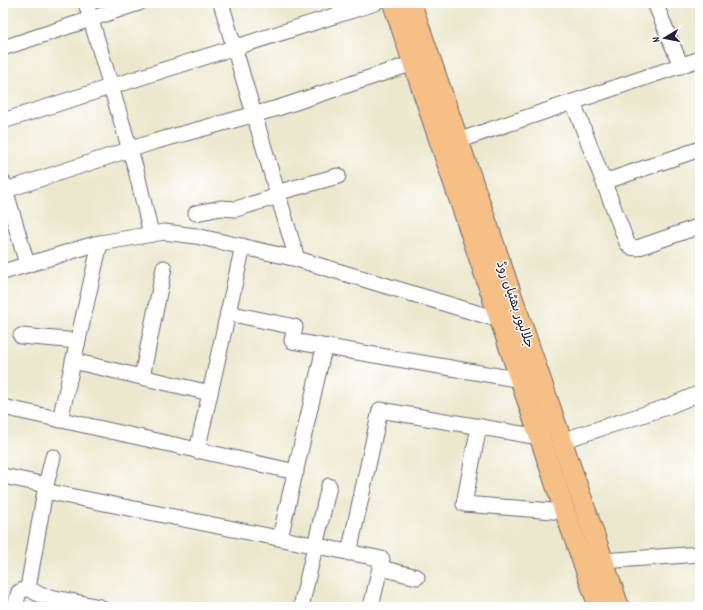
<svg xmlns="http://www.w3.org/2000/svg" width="703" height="610" font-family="Dekko,'Playpen Sans Arabic',sans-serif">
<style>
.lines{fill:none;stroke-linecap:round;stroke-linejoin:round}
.minor-casing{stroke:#69676e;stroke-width:17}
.major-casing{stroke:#69676e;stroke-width:22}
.minor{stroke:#fff;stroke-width:15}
.major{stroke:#f5bf86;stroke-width:20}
.labels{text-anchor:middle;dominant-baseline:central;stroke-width:3;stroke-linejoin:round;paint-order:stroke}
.street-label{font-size:13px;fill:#22223b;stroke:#fff}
</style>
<rect width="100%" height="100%" fill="#fff"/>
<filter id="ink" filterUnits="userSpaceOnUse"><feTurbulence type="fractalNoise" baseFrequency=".025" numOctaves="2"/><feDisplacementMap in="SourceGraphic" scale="8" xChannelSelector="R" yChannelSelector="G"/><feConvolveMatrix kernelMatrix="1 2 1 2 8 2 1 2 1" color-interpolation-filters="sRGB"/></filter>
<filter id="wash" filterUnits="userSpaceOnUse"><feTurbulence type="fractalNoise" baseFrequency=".012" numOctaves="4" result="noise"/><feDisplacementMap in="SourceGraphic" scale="16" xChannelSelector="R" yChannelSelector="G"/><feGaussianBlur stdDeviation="0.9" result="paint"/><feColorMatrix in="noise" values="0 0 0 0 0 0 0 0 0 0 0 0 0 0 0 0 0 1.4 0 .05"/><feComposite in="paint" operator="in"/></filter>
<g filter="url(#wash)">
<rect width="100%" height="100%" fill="#ece8ce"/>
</g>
<g filter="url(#ink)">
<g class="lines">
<defs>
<g id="minor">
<polyline points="86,3 136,170 151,234"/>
<polyline points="221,3 297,259"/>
<polyline points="655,3 681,66"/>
<polyline points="3,48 139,3"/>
<polyline points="573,102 627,243 631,247 637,248 700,226"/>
<polyline points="3,121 375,3"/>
<polyline points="457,141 700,59"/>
<polyline points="3,182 27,264"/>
<polyline points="604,182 700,149"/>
<polyline points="3,191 153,142 278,108 414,63"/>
<polyline points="276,193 338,176"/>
<polyline points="196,213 221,208 236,209 278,196"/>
<polyline points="3,272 95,244 164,232 196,236 297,259 500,320"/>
<polyline points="228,313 295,327 292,341 521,380"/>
<polyline points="21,336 78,341"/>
<polyline points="73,361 210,393"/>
<polyline points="142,377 164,268"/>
<polyline points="3,407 296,472"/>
<polyline points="60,420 100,243"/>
<polyline points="479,426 464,504 565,512"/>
<polyline points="561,441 667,407 700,393"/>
<polyline points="197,451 243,246"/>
<polyline points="3,476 46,485"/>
<polyline points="45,491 382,559 371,607"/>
<polyline points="280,538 324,348"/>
<polyline points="349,553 380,410 539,437"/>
<polyline points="603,561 700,554"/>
<polyline points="381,568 417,577"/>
<polyline points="28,588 46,485 53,457"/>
<polyline points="15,607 19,592 28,588 40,595 100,607"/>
<polyline points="301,607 329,486"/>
</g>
<g id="major">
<polyline points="393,3 565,512 599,607"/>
<polyline points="411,3 619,607"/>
</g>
</defs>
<use href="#minor" class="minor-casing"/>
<use href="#major" class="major-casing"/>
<use href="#minor" class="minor"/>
<use href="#major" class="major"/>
</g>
</g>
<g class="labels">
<g class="street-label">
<text transform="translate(514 305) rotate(71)">جلالپور بھٹیاں روڈ</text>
</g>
</g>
<rect width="703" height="610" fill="none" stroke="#fff" stroke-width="16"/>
<g transform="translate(665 38) rotate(260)" stroke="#ffffff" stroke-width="3" paint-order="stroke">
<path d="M0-3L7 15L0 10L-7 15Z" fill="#22223b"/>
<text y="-6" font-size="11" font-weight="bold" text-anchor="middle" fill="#22223b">N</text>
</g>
</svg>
